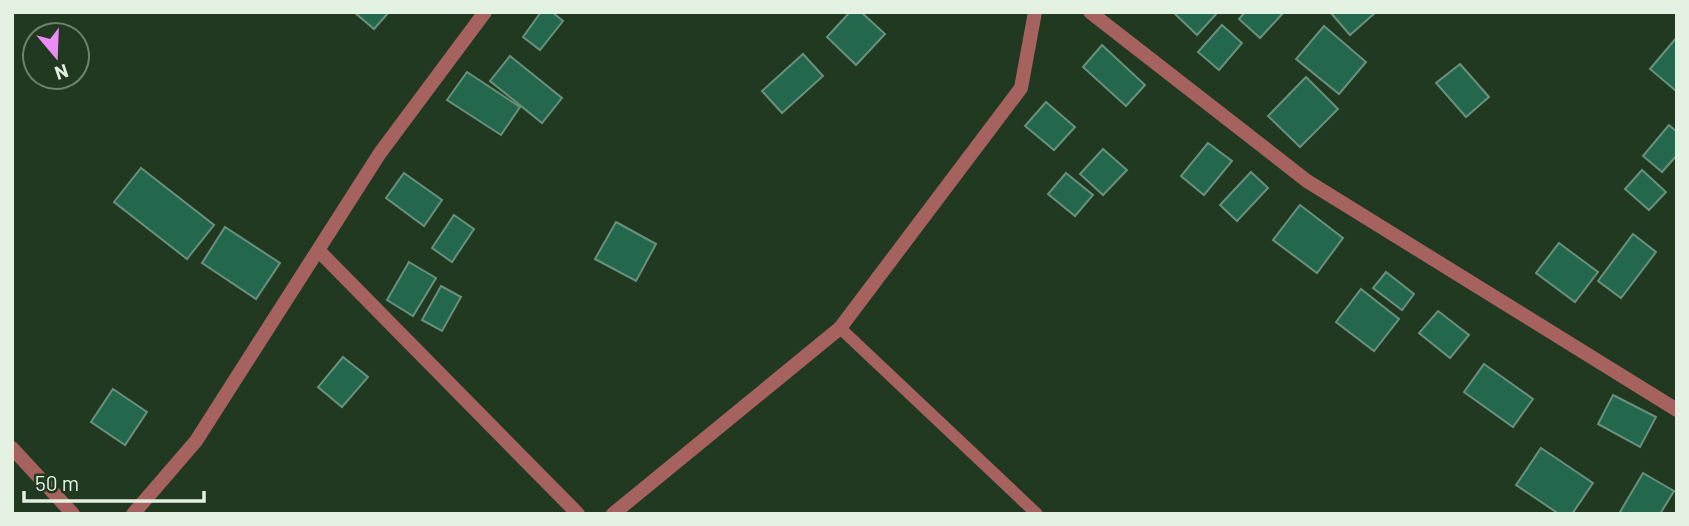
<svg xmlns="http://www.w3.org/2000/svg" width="1689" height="526" font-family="Barlow,sans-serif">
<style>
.building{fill:#23684c;stroke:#69907d;stroke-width:2}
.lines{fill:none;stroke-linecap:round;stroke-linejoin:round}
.service{stroke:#a6625e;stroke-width:12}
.minor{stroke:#a6625e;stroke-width:14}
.tertiary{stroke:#a6625e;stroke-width:14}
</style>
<rect width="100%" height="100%" fill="#213920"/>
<g class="building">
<polygon points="354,12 389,12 374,29"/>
<polygon points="541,12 552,12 563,21 540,50 523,37"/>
<polygon points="850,12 861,12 885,34 856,65 827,37"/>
<polygon points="1173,12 1218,12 1197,35"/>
<polygon points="1245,12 1284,12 1260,38 1239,19"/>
<polygon points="1330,12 1376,12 1350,35"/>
<polygon points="1222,25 1242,43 1219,70 1198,52"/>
<polygon points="1324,26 1366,62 1339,94 1296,59"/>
<polygon points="1677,37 1677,90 1676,91 1650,69"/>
<polygon points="1102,45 1145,85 1126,106 1083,67"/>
<polygon points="803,54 823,76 782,113 762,91"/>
<polygon points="510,56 562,98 542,123 490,81"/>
<polygon points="1460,64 1489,97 1466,117 1436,83"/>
<polygon points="467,72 520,107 501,135 447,100"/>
<polygon points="1306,77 1338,109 1300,147 1268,116"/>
<polygon points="1046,102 1075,127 1054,150 1025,126"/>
<polygon points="1669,125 1677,132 1677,155 1662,172 1643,156"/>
<polygon points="1208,143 1232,161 1204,195 1181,176"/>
<polygon points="1103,149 1127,170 1103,195 1080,174"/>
<polygon points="141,168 214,225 187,259 114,202"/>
<polygon points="1642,170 1666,192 1649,210 1625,189"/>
<polygon points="1251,172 1268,188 1237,221 1220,205"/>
<polygon points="404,173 442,200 424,226 386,198"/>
<polygon points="1066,173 1093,195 1075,216 1048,194"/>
<polygon points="1300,205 1343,238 1317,273 1273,240"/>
<polygon points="454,215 474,229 452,262 432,248"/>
<polygon points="616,222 656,244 636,281 595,259"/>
<polygon points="225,227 280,263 256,299 202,263"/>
<polygon points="1633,234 1656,252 1621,298 1598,281"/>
<polygon points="1559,243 1598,272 1575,302 1536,273"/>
<polygon points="409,262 436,278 413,316 387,300"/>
<polygon points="1386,272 1414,294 1402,310 1373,288"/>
<polygon points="441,286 461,297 442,331 422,320"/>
<polygon points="1361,289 1399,319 1374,351 1336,322"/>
<polygon points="1438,311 1469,335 1450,358 1419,333"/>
<polygon points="343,357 368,377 342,407 318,387"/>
<polygon points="1484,364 1533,399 1513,427 1464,392"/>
<polygon points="113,389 147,412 125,445 91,422"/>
<polygon points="1613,395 1656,417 1640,447 1598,424"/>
<polygon points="1541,448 1593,483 1572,514 1559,514 1516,485"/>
<polygon points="1643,473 1674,491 1660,514 1624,514 1620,512"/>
</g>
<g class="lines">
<polyline class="service" points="840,328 1037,514"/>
<g class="minor">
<polyline points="1090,12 1307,181 1677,410"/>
<polyline points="319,251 578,514"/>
<polyline points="12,448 73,514"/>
<polyline points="613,514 840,328 1021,88 1035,12"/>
</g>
<polyline class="tertiary" points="133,514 196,441 380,153 485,12"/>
</g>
<rect width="1689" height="526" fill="none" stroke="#e2f1e1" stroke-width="28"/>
<g transform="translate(56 56) rotate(161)"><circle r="33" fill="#213920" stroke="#6e836d" stroke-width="2"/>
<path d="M0-5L12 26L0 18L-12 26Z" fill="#ed8cf9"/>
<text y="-10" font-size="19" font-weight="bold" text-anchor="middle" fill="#e2f1e1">N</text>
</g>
<path d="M24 491v10h180v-10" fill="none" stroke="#e2f1e1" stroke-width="3.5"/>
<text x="35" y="491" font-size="21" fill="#e2f1e1" stroke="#213920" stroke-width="5" paint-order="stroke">50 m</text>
</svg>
